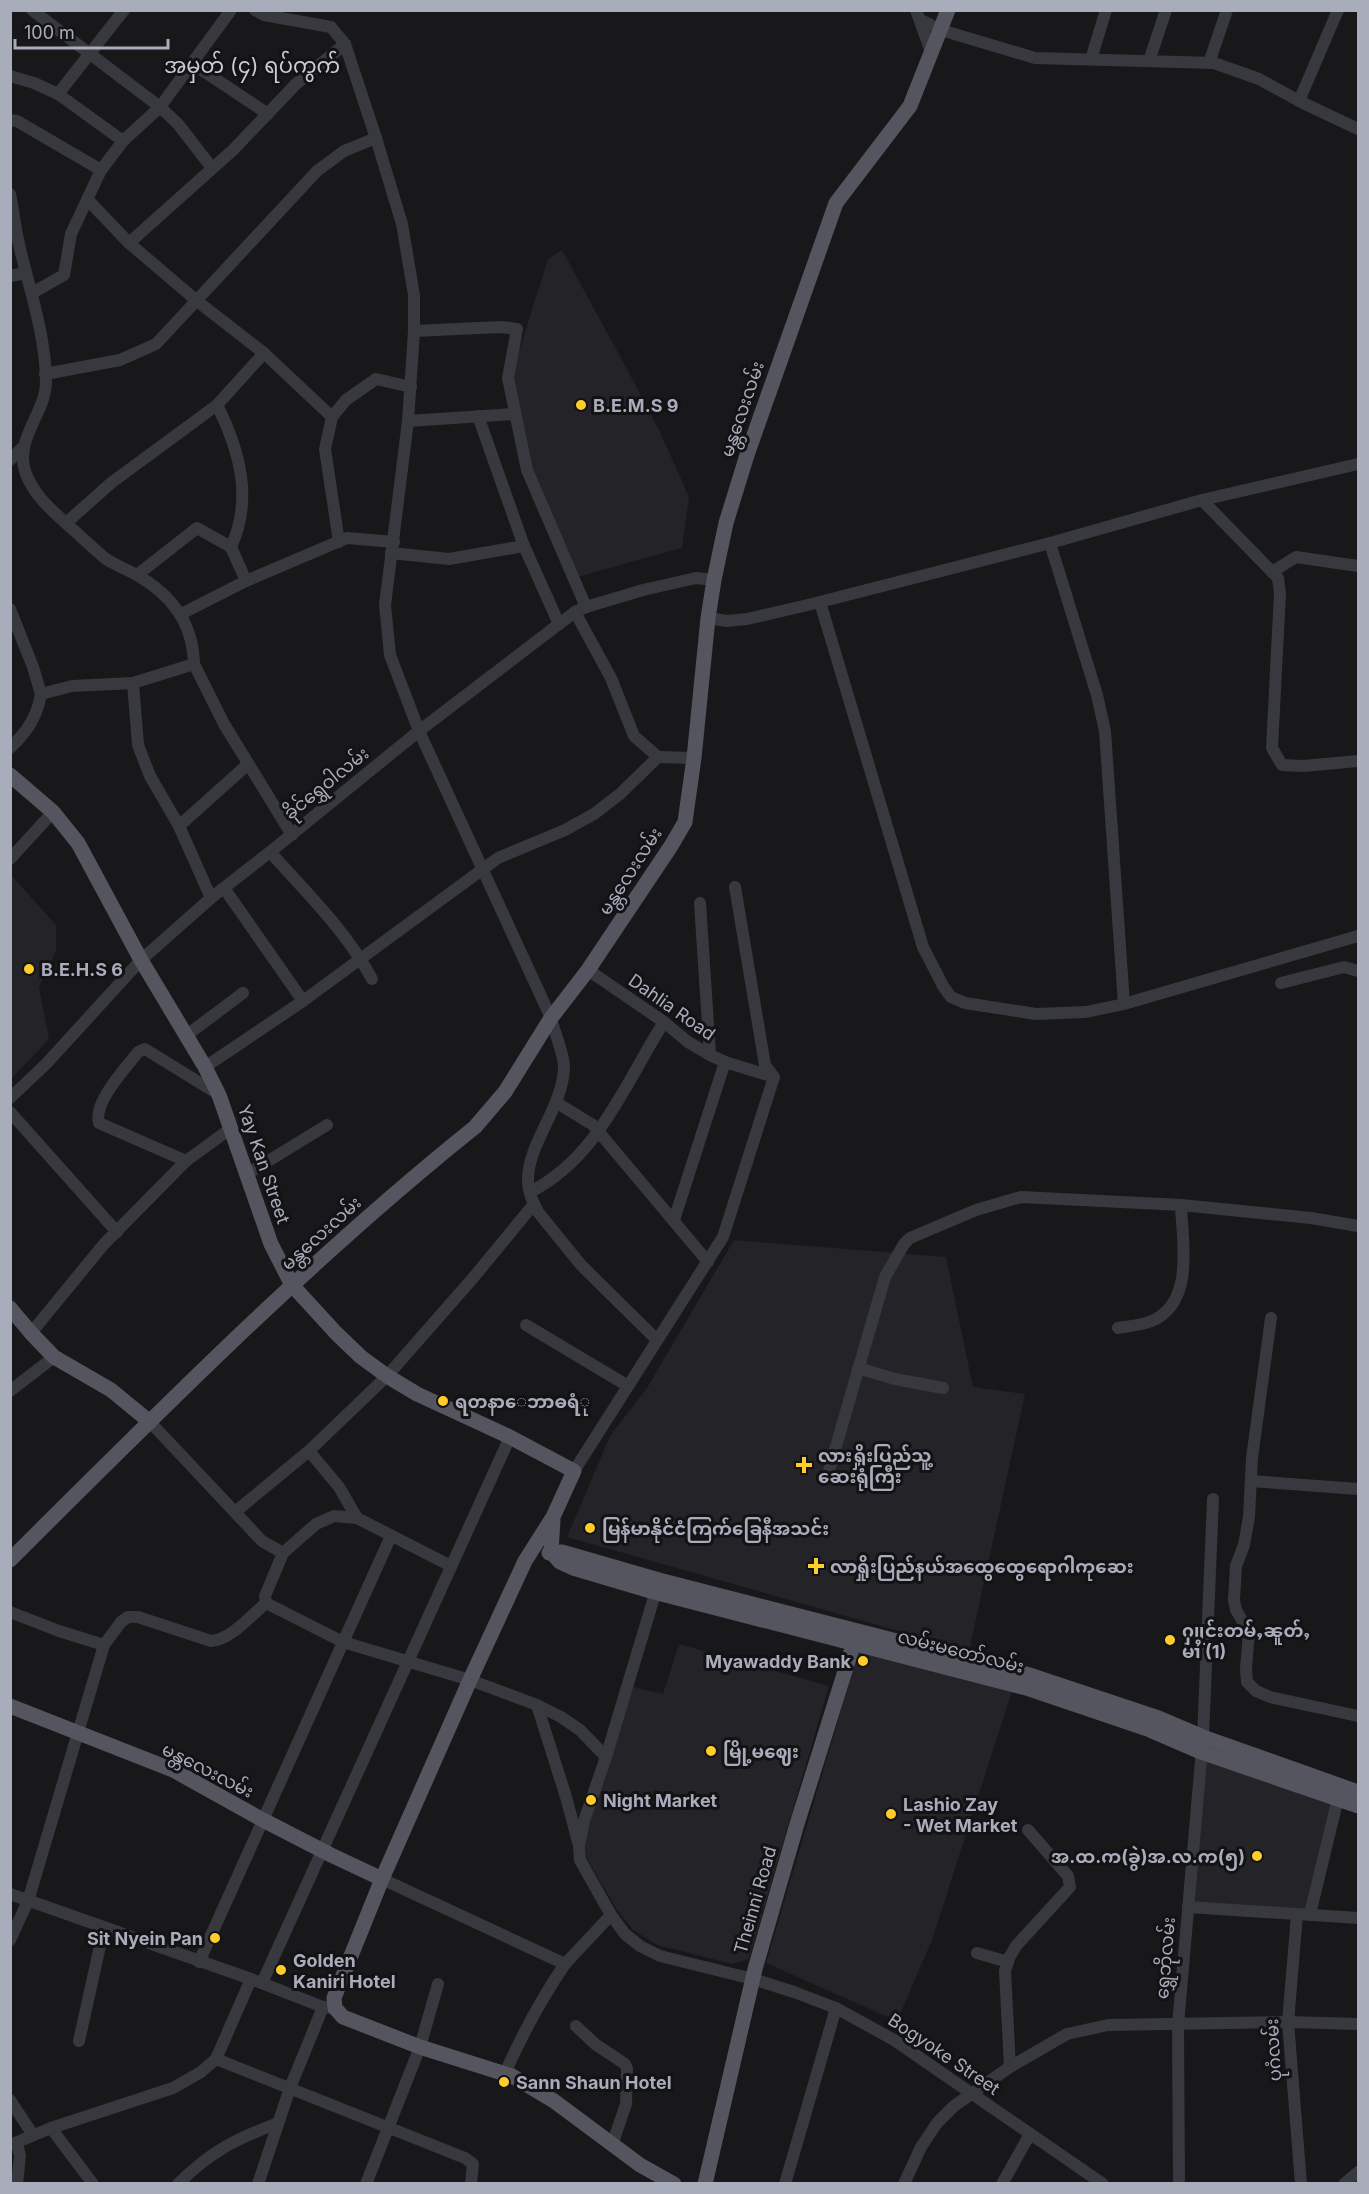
<svg xmlns="http://www.w3.org/2000/svg" width="1369" height="2194" font-family="Inter,'Noto Sans Myanmar',sans-serif">
<style>
.built{fill:#242327}
.lines{fill:none;stroke-linecap:round;stroke-linejoin:round}
.minor{stroke:#38393f;stroke-width:12}
.major{stroke:#54555f;stroke-width:15}
.poi-dot{fill:#ffcd2a;stroke:#131215;stroke-width:2}
.labels{text-anchor:middle;dominant-baseline:central;stroke-width:6;stroke-linejoin:round;paint-order:stroke}
.poi-label{font-size:18px;font-weight:bold;fill:#a9acbb;stroke:#131215;text-anchor:start}
.street-label{font-size:18px;fill:#a9acbb;stroke:#131215}
.quarter-label{font-size:21px;fill:#caccd6;stroke:#131215}
</style>
<rect width="100%" height="100%" fill="#18171a"/>
<g class="built">
<polygon points="562,250 628,371 660,432 689,497 682,548 577,577 528,459 511,377 548,259"/>
<polygon points="10,874 56,925 56,951 39,987 49,1039 11,1079"/>
<polygon points="734,1240 946,1257 973,1387 1025,1394 969,1651 567,1537 610,1436 647,1388"/>
<polygon points="679,1644 829,1686 749,1959 732,1964 657,1945 633,1930 616,1908 587,1859 585,1840 630,1686 663,1694"/>
<polygon points="859,1650 1013,1688 932,1940 897,2021 766,1963"/>
<polygon points="1203,1757 1330,1804 1308,1914 1190,1908"/>
</g>
<g class="lines">
<g class="minor">
<polyline points="32,10 160,107 178,124 212,168"/>
<path d="M255 10 264 15 331 27 345 44 376 138 402 224 414 295V331L408 421 385 605 390 655 419 731 551 1018C554 1031 564 1054 564 1067 563 1108 527 1144 528 1181 528 1192 533 1203 538 1212L581 1265 657 1340"/>
<polyline points="916,10 931,52"/>
<polyline points="921,20 941,30 1035,58 1214,63 1259,79 1303,103 1358,129"/>
<polyline points="1091,59 1106,10"/>
<polyline points="1149,61 1166,10"/>
<polyline points="1209,63 1227,10"/>
<polyline points="193,64 268,114"/>
<polyline points="10,76 34,83 58,94 123,141"/>
<polyline points="58,94 124,10"/>
<polyline points="1299,101 1338,10"/>
<polyline points="10,120 17,121 101,170"/>
<path d="M10 194C14 214 16 234 21 253 31 293 46 340 46 382 46 413 13 440 26 474 36 500 59 516 79 535 88 543 97 552 106 559 115 565 126 569 135 574 171 594 193 622 194 664L133 683 72 686 41 694C37 717 27 732 10 748"/>
<polyline points="88,200 129,243 197,301 264,353 332,417"/>
<polyline points="129,243 233,150 296,84 345,44"/>
<polyline points="10,276 26,273"/>
<polyline points="32,293 64,275 71,234 101,170 123,141 160,107 231,10"/>
<polyline points="414,331 501,327 517,329 508,378 527,470 586,607"/>
<polyline points="45,374 120,360 156,344 317,171 344,151 376,138"/>
<path d="M217 405C240 451 253 499 231 547L246 581"/>
<polyline points="478,416 524,546 559,624"/>
<polyline points="408,421 514,414"/>
<polyline points="10,460 22,448"/>
<polyline points="1202,500 1278,578 1280,593 1272,748 1282,765 1303,766 1358,761"/>
<polyline points="66,523 111,483 217,405 264,353"/>
<polyline points="339,542 325,449 332,417 346,400 376,379 411,387"/>
<polyline points="1050,543 1097,695 1105,731 1124,1004"/>
<polyline points="391,553 449,559 524,546"/>
<polyline points="1272,572 1296,557 1358,566"/>
<polyline points="137,575 197,528 231,547"/>
<polyline points="820,602 923,947 943,986 951,997 965,1003 1036,1014 1086,1012 1124,1004 1358,936"/>
<polyline points="10,609 33,667 41,694"/>
<polyline points="575,612 611,678 634,736 658,757"/>
<polyline points="181,614 246,581 347,538 394,542"/>
<polyline points="708,618 727,621 747,619 812,604 1050,543 1202,500 1358,464"/>
<polyline points="194,664 224,724 292,835"/>
<polyline points="133,683 138,745 150,776 179,826 211,898"/>
<polyline points="179,826 247,765"/>
<path d="M270 852C306 892 347 932 372 979"/>
<polyline points="10,859 53,812"/>
<polyline points="224,888 303,1001"/>
<polyline points="700,903 710,1055"/>
<polyline points="588,970 664,1022 688,1042 710,1055 725,1062 774,1077"/>
<polyline points="1281,983 1344,967 1358,971"/>
<polyline points="187,1035 243,993"/>
<polyline points="205,1067 303,1001 498,858 565,830 594,814 620,794 658,757 694,758"/>
<polyline points="10,1098 46,1064 141,960 211,898 270,852 419,731 559,624 575,612 586,607 643,590 696,578 714,580"/>
<polyline points="557,1103 593,1125 708,1262"/>
<polyline points="10,1112 117,1232"/>
<path d="M186 1161 99 1123C93 1102 126 1068 138 1052L145 1049 218 1094"/>
<polyline points="247,1174 327,1125"/>
<path d="M530 1192C598 1158 625 1083 664 1022"/>
<polyline points="674,1220 725,1062"/>
<polyline points="1271,1318 1252,1458 1249,1517 1244,1545 1236,1566 1234,1600 1236,1610 1249,1632 1246,1669 1247,1682 1256,1691 1270,1697 1358,1716"/>
<polyline points="526,1325 628,1386"/>
<path d="M1118 1328C1129 1326 1144 1325 1154 1320 1195 1300 1182 1240 1181 1205"/>
<polyline points="31,1333 104,1244 186,1161 230,1129"/>
<polyline points="858,1368 895,1379 943,1388"/>
<polyline points="10,1391 54,1357"/>
<polyline points="150,1422 262,1541 283,1553"/>
<polyline points="309,1451 339,1487 357,1518"/>
<polyline points="574,1471 723,1237 774,1077 765,1065 735,887"/>
<polyline points="828,1474 885,1277 904,1244 910,1238 976,1210 1021,1197 1181,1205 1311,1218 1358,1226"/>
<polyline points="1251,1481 1358,1489"/>
<polyline points="235,1512 309,1451 387,1376 473,1278 534,1204"/>
<polyline points="451,1566 357,1518 334,1516 316,1524 283,1553 265,1596 266,1603 343,1642 470,1680 537,1705 561,1717 580,1730 606,1757"/>
<polyline points="658,1584 606,1757 584,1821 579,1846 580,1860 611,1915 625,1934 640,1946 660,1956 753,1979 794,1992 836,2008 894,2040 1103,2184"/>
<polyline points="10,1612 59,1631 104,1645"/>
<polyline points="537,1705 566,1797 578,1842"/>
<polyline points="382,1879 565,1964 611,1915"/>
<polyline points="10,1894 251,1979 323,2007 335,2008"/>
<polyline points="1188,1907 1358,1918"/>
<polyline points="1310,1914 1338,1798"/>
<polyline points="1297,1915 1288,2022 1301,2184"/>
<path d="M10 1940 28 1901 104 1645 121 1622 128 1617H138L211 1641C229 1641 252 1615 266 1603"/>
<polyline points="977,1953 1008,1962"/>
<polyline points="199,1962 391,1536"/>
<polyline points="262,1983 510,1437"/>
<polyline points="576,2026 595,2044 625,2064 627,2069 626,2104 612,2145"/>
<polyline points="79,2041 104,1928"/>
<polyline points="216,2059 465,2158 473,2164 471,2184"/>
<polyline points="1010,2067 1005,1971 1009,1958 1016,1946 1070,1887 1068,1876 1028,1830"/>
<path d="M505 2073C522 2035 541 1999 565 1964"/>
<polyline points="10,2100 33,2135"/>
<polyline points="51,2128 93,2184"/>
<polyline points="10,2145 51,2128 173,2088 201,2072 216,2059 251,1979"/>
<polyline points="17,2184 20,2156 17,2143"/>
<path d="M178 2184C211 2151 236 2139 278 2123"/>
<polyline points="258,2184 290,2088 323,2007"/>
<polyline points="366,2184 420,2047 438,1984"/>
<polyline points="785,2184 836,2008"/>
<polyline points="904,2184 921,2147 937,2123 954,2106 1010,2067 1067,2034 1108,2025 1288,2022 1358,2024"/>
<polyline points="1002,2184 1030,2134"/>
<polyline points="1179,2184 1178,2025 1203,1737 1213,1499"/>
<polyline points="1344,2184 1358,2172"/>
</g>
<g class="major">
<polyline points="10,775 53,812 78,843 141,960 205,1067 219,1095 271,1244 292,1285 336,1333 361,1357 387,1376 417,1394 510,1437 574,1471 553,1517 525,1561 470,1680 382,1879 334,1998 335,2008 343,2017 420,2047 512,2076 554,2101 640,2165 674,2184"/>
<polyline points="10,1308 31,1333 54,1357 111,1390 150,1422"/>
<polyline points="553,1520 551,1552 560,1562 573,1568 654,1592 1026,1688 1150,1730 1201,1752 1358,1806"/>
<polyline points="549,1553 562,1552 659,1580 1030,1675 1156,1717 1203,1737 1358,1792"/>
<path d="M10 1560C160 1411 309 1260 475 1127L505 1092 551 1018 588 970 671 846 685 822 694 758 708 618 714 580 726 523 747 455 836 203 910 106 948 10"/>
<polyline points="10,1706 173,1770 263,1820 331,1855 382,1879"/>
<polyline points="705,2184 755,1969 797,1824 856,1636"/>
</g>
</g>
<g class="poi-dot">
<circle cx="581" cy="405" r="6"/>
<circle cx="29" cy="969" r="6"/>
<circle cx="443" cy="1401" r="6"/>
<path d="M801 1456h6v6h6v6h-6v6h-6v-6h-6v-6h6z"/>
<circle cx="590" cy="1528" r="6"/>
<path d="M813 1557h6v6h6v6h-6v6h-6v-6h-6v-6h6z"/>
<circle cx="1170" cy="1640" r="6"/>
<circle cx="863" cy="1661" r="6"/>
<circle cx="711" cy="1751" r="6"/>
<circle cx="591" cy="1800" r="6"/>
<circle cx="891" cy="1814" r="6"/>
<circle cx="1257" cy="1856" r="6"/>
<circle cx="215" cy="1938" r="6"/>
<circle cx="281" cy="1970" r="6"/>
<circle cx="504" cy="2082" r="6"/>
</g>
<g class="labels">
<g class="poi-label">
<text x="593" y="405">B.E.M.S 9</text>
<text x="41" y="969">B.E.H.S 6</text>
<text x="455" y="1401">ရတနာေဘာဓရံု</text>
<text x="818" y="1455">လားရှိုးပြည်သူ့<tspan x="818" dy="21">ဆေးရုံကြီး</tspan></text>
<text x="602" y="1528">မြန်မာနိုင်ငံကြက်ခြေနီအသင်း</text>
<text x="830" y="1566">လာရှိုးပြည်နယ်အထွေထွေရောဂါကုဆေး</text>
<text x="1182" y="1630">ႁူင်းတမ်ႇၼူတ်ႇ<tspan x="1182" dy="21">မၢႆ (1)</tspan></text>
<text x="851" y="1661" text-anchor="end">Myawaddy Bank</text>
<text x="723" y="1751">မြို့မဈေး</text>
<text x="603" y="1800">Night Market</text>
<text x="903" y="1804">Lashio Zay<tspan x="903" dy="21">- Wet Market</tspan></text>
<text x="1245" y="1856" text-anchor="end">အ.ထ.က(ခွဲ)အ.လ.က(၅)</text>
<text x="203" y="1938" text-anchor="end">Sit Nyein Pan</text>
<text x="293" y="1960">Golden<tspan x="293" dy="21">Kaniri Hotel</tspan></text>
<text x="516" y="2082">Sann Shaun Hotel</text>
</g>
<g class="street-label">
<text transform="translate(742 409) rotate(-71)">မန္တလေးလမ်း</text>
<text transform="translate(326 783) rotate(-39)">ခိုင်ရွှေဝါလမ်း</text>
<text transform="translate(630 871) rotate(-57)">မန္တလေးလမ်း</text>
<text transform="translate(672 1007) rotate(35)">Dahlia Road</text>
<text transform="translate(264 1164) rotate(71)">Yay Kan Street</text>
<text transform="translate(321 1233) rotate(-42)">မန္တလေးလမ်း</text>
<text transform="translate(961 1651) rotate(14)">လမ်းမတော်လမ်း</text>
<text transform="translate(208 1770) rotate(27)">မန္တလေးလမ်း</text>
<text transform="translate(755 1900) rotate(-74)">Theinni Road</text>
<text transform="translate(1165 1958) rotate(-85)">ရွှေဘိုလမ်း</text>
<text transform="translate(1273 2050) rotate(-93)">ပုဂံလမ်း</text>
<text transform="translate(944 2054) rotate(34)">Bogyoke Street</text>
</g>
<g class="quarter-label">
<text x="252" y="65">အမှတ် (၄) ရပ်ကွက်</text>
</g>
</g>
<rect width="1369" height="2194" fill="none" stroke="#a9acbb" stroke-width="24"/>
<path d="M15 39v9h153v-9" fill="none" stroke="#a9acbb" stroke-width="3"/>
<text x="24" y="39" font-size="18" fill="#a9acbb" stroke="#131215" stroke-width="4.5" paint-order="stroke">100 m</text>
</svg>
